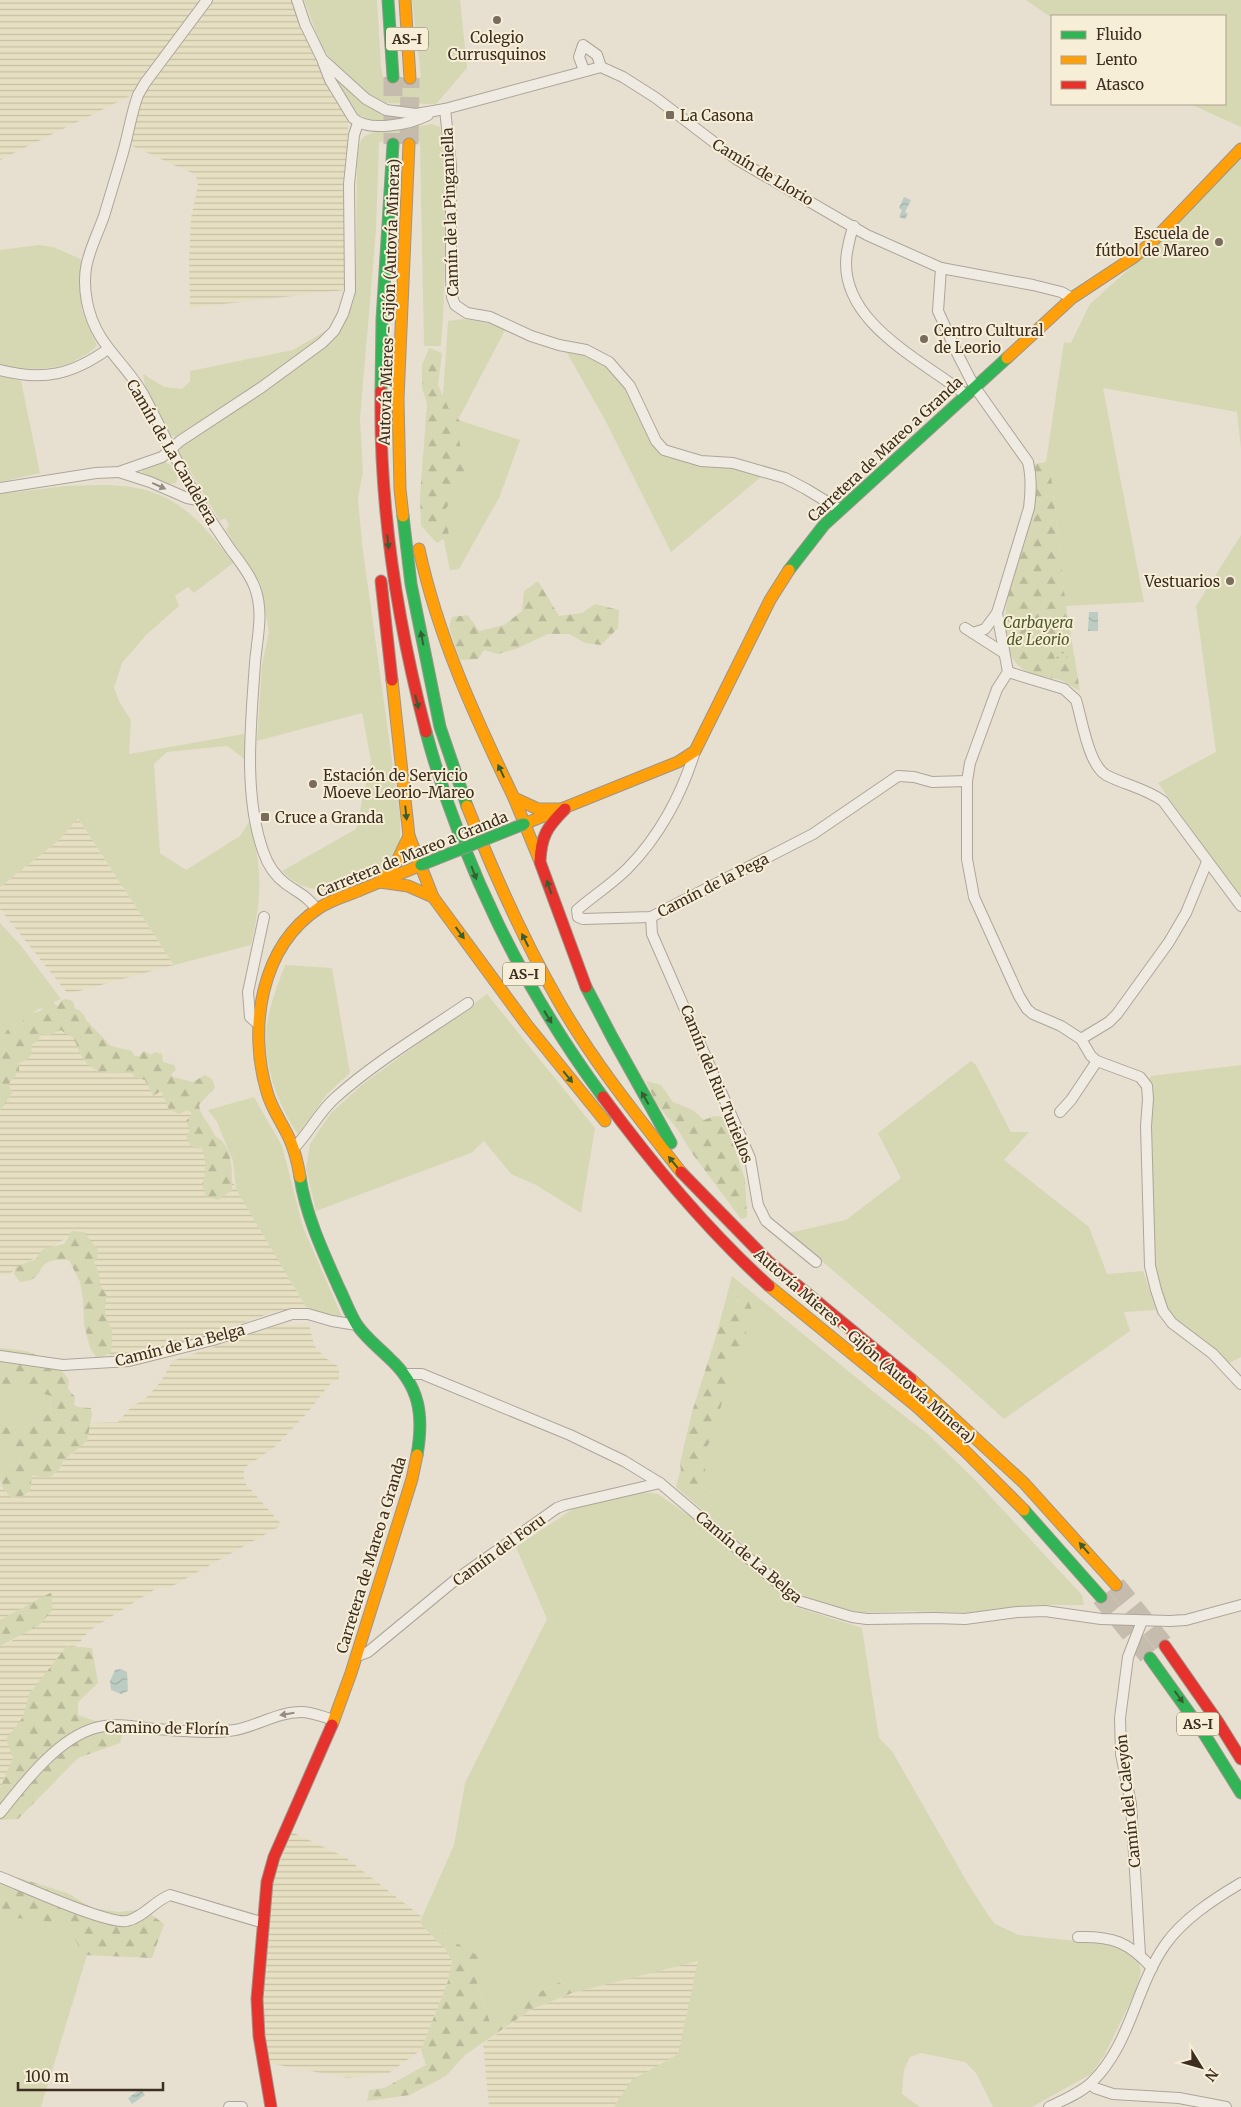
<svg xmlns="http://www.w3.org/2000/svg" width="1241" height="2107" font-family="Merriweather,serif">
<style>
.farmland{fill:url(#farmland-rules)}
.green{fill:#d6d7b3}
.forest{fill:url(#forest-firs)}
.park{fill:url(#park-dots)}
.water{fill:url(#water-waves)}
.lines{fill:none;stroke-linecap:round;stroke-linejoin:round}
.highway-tunnel{stroke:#c5bcae;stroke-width:19;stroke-dasharray:19 9;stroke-linecap:butt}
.street-casing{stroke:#ada599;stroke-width:12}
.fast-casing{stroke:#9c958a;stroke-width:13}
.slow-casing{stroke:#9c958a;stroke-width:13}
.jam-casing{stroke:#9c958a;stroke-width:13}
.street{stroke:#efebe3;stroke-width:10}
.fast{stroke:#30b455;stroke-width:11}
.slow{stroke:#ff9f0a;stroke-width:11}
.jam{stroke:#e5322d;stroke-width:11}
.fast-bridge-casing{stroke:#9c958a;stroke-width:13;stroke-linecap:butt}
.fast-bridge{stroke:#30b455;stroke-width:11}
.oneway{fill:#968c82}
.oneway2{fill:#385d33}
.poi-dot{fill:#786c5e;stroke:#f7eed8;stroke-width:2}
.labels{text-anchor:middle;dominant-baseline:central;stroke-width:4;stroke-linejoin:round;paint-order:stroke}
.shield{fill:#f7eed8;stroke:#756857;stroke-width:1}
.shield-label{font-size:14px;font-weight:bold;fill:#3d2e20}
.poi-label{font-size:15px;fill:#3d2e20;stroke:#f7eed8;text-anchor:start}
.street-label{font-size:15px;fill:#3d2e20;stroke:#f7eed8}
.park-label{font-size:15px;font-style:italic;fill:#4d5a26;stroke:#f7eed8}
</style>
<defs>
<pattern id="farmland-rules" width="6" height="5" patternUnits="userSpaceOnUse" patternTransform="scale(1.25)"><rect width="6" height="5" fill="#e6dfc2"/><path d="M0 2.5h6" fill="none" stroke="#c6c0a6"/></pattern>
<pattern id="forest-firs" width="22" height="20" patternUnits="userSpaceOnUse" patternTransform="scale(1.25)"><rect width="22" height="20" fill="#d6d7b3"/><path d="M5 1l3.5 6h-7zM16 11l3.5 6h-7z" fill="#b9b99a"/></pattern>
<pattern id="park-dots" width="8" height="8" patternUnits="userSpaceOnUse" patternTransform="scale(1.25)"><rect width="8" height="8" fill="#d6d7b3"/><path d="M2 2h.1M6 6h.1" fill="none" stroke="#b9b99a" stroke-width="1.8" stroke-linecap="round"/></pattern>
<pattern id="water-waves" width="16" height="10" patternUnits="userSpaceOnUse" patternTransform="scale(1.25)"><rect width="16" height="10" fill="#bcccc2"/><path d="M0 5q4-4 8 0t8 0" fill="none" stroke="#a2b0a6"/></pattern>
</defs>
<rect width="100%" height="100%" fill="#e7e0d1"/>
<g class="farmland">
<polygon points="0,0 200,0 130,96 0,160"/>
<polygon points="211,0 292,0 322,70 348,121 344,290 190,308 189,260 191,218 198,186 197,179 194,174 130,145 143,94"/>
<polygon points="78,818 174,965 68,994 0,909 0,887 58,841"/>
<polygon points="42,1020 172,1079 306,1307 271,1313 198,1338 110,1358 79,1230 7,1275 0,1275 0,1092"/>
<polygon points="309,1324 314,1345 324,1357 339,1367 339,1379 329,1385 308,1412 276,1446 244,1468 244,1482 282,1525 169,1588 157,1588 90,1630 31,1698 22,1794 0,1821 0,1646 18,1638 52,1593 0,1620 0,1484 2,1490 32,1475 45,1478 52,1476 56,1471 60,1469 63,1461 74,1453 87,1423 118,1422 131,1407 145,1399 162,1380 172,1361 275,1326"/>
<polygon points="292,1832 345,1857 422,1917 420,1923 446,1950 452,1961 448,1981 421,2050 389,2073 348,2078 268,2063 262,1999 273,1877"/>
<polygon points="699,1960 678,2054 632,2081 616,2103 615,2107 489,2107 483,2044 532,2009 572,1993"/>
</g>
<g class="green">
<polygon points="304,0 377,0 381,67 383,77 387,80 418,79 421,76 412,0 460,0 467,68 436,104 379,103 343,72 322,48"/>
<polygon points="1026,0 1241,0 1241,127 1190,104 1225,104 1225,16 1052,16 1052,18"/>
<path d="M332 75C357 97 367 111 401 118 358 133 352 105 332 75Z"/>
<path d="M432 124 440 127C445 153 445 181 445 208 445 254 445 300 441 346H424L420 142 394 140 379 142 376 230 360 418 363 472 358 498 362 544 400 817V849C393 856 386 865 378 872 351 894 307 899 282 871L356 829 371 760 362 713 257 741 262 665 269 632 261 585 226 530 229 525 225 518 220 521 179 452 183 444 267 389 332 341 345 322 353 301 356 256 357 162C358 155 358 145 362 139 372 127 417 128 432 124Z"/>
<polygon points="1241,156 1241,449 1237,412 1103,388 1144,602 1066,606 1050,466 1046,462 1064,342 1071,343 1090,304 1166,236"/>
<path d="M39 245 53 247 81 259 82 310 97 346C67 372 41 370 3 367L0 366V250Z"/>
<polygon points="463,319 489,323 505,330 458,420 520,440 500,496 459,569 450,570 439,516 439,454 448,321"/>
<polygon points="334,326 330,331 288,364 175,437 170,434 145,385 143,374 164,387 182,389 190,381 190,371 293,350"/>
<path d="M567 353C626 356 632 410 657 451L695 463 732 465 762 476 671 552 604 418Z"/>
<polygon points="0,376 21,381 40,473 0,482"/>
<path d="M162 462C172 463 174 469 178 477L176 483C166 486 148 481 142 472L143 469Z"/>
<path d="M98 485C167 484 193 510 233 563L194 593 188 587 175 596 179 606 147 634 122 663 114 688 120 703 131 720 129 754 244 734 246 760 227 746 167 752 154 764 160 853 186 870 240 836 249 822C263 870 262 896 251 945L174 965 78 818 58 841 0 887V494L65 486Z"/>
<polygon points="1241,535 1241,898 1158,783 1216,752 1196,606"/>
<polygon points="0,923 22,947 61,999 35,1011 24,1021 0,1071"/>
<path d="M285 965 332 968 350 1073 327 1094 298 1134C277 1104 262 1062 267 1024 270 1004 278 984 285 965Z"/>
<polygon points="487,994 595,1128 581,1213 536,1185 511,1174 484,1141 471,1153 316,1211 306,1169 310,1144 331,1113 363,1084"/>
<polygon points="971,1061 976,1065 1011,1132 1029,1132 1004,1160 1089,1227 1107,1274 1143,1271 1156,1310 1124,1312 1130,1331 1004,1419 951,1371 789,1233 846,1220 901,1178 878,1133"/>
<path d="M1241 1065V1357L1229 1363C1214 1348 1180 1328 1170 1313 1158 1294 1155 1267 1153 1245L1152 1101 1149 1080 1151 1076Z"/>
<polygon points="254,1097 282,1146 303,1227 342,1317 335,1317 306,1307 236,1189 233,1161 217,1122 208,1110"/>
<polygon points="732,1276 880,1397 929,1435 977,1482 1082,1595 1084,1605 1040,1605 970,1613 907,1611 861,1613 810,1600 791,1587 676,1487"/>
<polygon points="26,1389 51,1395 50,1413 25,1428 0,1427 0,1398 10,1391"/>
<polygon points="0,1447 17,1451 21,1458 18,1465 3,1468 0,1484"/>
<polygon points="642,1492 658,1494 707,1528 796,1607 862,1628 879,1738 892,1751 967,1882 988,1915 995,1924 1019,1935 1105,1944 1127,1951 1134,1956 1139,1963 1141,1971 1137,1988 1104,2056 1091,2074 1032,2107 993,2107 976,2073 965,2062 921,2053 910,2057 904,2070 902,2094 920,2107 615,2107 616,2103 632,2080 678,2054 698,1961 572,1993 562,1981 527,1998 490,2023 475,1975 450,1939 422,1917 454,1845 465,1783 547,1619 516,1547 579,1505"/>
<polygon points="0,1890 67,1924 87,1955 41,2107 0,2107"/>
</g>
<g class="forest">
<polygon points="429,348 442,353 438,385 450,411 467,428 459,439 466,474 458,491 445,510 449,536 437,543 421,526 420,495 427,404 422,388 422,365"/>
<path d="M1046 462 1050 466 1066 606 1080 691C1073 688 1067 682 1060 680 1047 676 1031 677 1020 667 982 635 1025 544 1034 506 1037 492 1036 477 1034 464Z"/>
<polygon points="538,581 559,616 582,613 595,604 619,610 618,628 601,645 585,643 569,634 548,634 518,648 498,654 484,650 478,659 460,660 449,627 452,617 468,615 479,631 504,625 522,611 524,591"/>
<path d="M66 999 73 1001 75 1009 79 1010 84 1015 86 1020 111 1046 132 1051 134 1056H139L144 1051 151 1055 155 1052 162 1054 163 1062 174 1065 176 1070 171 1074 173 1077 193 1082 205 1075 212 1079 215 1087 199 1105C200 1116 211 1125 215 1136 234 1146 232 1171 232 1190L218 1200 206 1196 202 1184C207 1172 206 1161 202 1148L198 1149 191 1146 186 1137 190 1130 186 1121 192 1114 188 1110 179 1114 169 1109 161 1091 153 1096 145 1080 135 1077 130 1070C114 1077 92 1074 82 1057 78 1051 77 1041 71 1036 68 1034 64 1033 61 1030L48 1036 41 1034 38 1041 31 1045 32 1053 27 1060 19 1063V1071L8 1085 13 1092 0 1111V1055L6 1052 4 1036 7 1030 19 1025 29 1014 41 1011 45 1003 51 1001 58 1006 62 1000Z"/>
<polygon points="646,1081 661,1085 673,1102 693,1110 704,1120 714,1116 724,1117 745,1179 747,1217 741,1219 692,1153 678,1130 656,1103"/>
<path d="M72 1231 84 1232 98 1250 97 1258 94 1262 99 1273 100 1285 107 1296C103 1306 105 1320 112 1329 111 1337 113 1344 111 1352L98 1360 90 1348 84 1325 83 1300 80 1282 69 1260C63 1260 54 1259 48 1262 35 1270 43 1280 20 1282L14 1274 16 1267 36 1259 43 1249 64 1244Z"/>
<path d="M738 1296 746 1298C759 1317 746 1315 746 1330 746 1338 747 1345 742 1352 738 1360 731 1366 728 1375 723 1395 720 1416 712 1436 709 1444 704 1451 701 1460L705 1464 706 1492 697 1498 684 1493 680 1463 692 1412 724 1311 729 1299Z"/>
<path d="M0 1348 26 1351 62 1365V1371L69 1380 68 1389 75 1397 74 1405 78 1407 91 1408 92 1414 87 1441 63 1461 60 1469 56 1471 52 1476 45 1478 32 1475 30 1491 19 1498H12C0 1487 0 1485 3 1468L18 1465 21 1458 17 1451 0 1447V1427L25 1428 50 1413 51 1396C31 1390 18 1384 0 1398Z"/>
<polygon points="52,1592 52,1611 38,1626 0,1646 0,1620"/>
<path d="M67 1646 92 1648 98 1683 78 1702V1715C93 1721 109 1724 124 1730L120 1743 78 1758 18 1819 0 1820V1788L13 1758 6 1739 23 1717 29 1694Z"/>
<polygon points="0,1872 67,1893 92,1908 119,1912 144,1909 164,1924 152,1958 83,1955 67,1924 0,1916"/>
<polygon points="422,1917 450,1939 483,1959 475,1975 490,2023 527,1998 562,1981 572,1993 532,2009 465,2055 446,2076 410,2095 367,2101 369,2090 384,2088 426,2065 421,2050 448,1981 452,1961 446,1950 420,1923"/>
</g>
<circle class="park" cx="1061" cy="655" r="7"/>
<g class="water">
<polygon points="904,197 911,200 905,212 908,214 905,219 899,217 902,210 899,208"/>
<polygon points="1089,612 1098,612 1098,631 1088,631"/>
<polygon points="121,1669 127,1672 128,1691 121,1694 111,1690 110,1681 115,1670"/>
<polygon points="141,2089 145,2095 132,2104 128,2098"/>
</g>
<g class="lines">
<g class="highway-tunnel">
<polyline points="393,77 393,144"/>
<polyline points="409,144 410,78"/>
<polyline points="1116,1585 1165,1646"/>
<polyline points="1101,1597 1150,1658"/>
</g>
<defs>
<g id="street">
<path d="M207 0 145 83 138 95C131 114 128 136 122 156 116 176 110 196 104 216 92 249 80 265 87 302 96 346 123 359 143 394 162 429 178 466 199 501 209 518 220 534 231 550 240 562 250 574 255 588 264 613 257 638 255 663 251 723 243 794 263 851 267 863 275 876 286 884 297 892 309 897 316 909"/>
<polyline points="297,0 305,24 322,59 366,99 386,110 416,114 445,109 601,67 623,77 656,98 736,159 867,235 941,268 1033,285 1061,292 1072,298"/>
<path d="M323 62 330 80 353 118C368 133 411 124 428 115"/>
<polyline points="584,70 579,57 583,45 597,55 601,67"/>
<polyline points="445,109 451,166 451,279 452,297 455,305 467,313 490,317 531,336 559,345 586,350 609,362 630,386 656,441 664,450 701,461 733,463 785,478 806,489 839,509"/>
<path d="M854 226C850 234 849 243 847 252 836 320 920 359 965 394"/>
<path d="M941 268 938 311 958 355 974 386 1028 462C1032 478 1031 492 1029 508L997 613 1008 672 997 689 970 763 967 781V859L974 897 1019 996 1027 1009 1033 1014 1061 1026 1081 1039 1091 1056 1097 1061 1140 1077 1147 1086 1148 1099 1146 1126 1150 1266 1156 1290 1163 1311 1172 1323 1213 1354 1241 1384"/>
<path d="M0 370C43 381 72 375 108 349"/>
<polyline points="119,472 150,482 187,498 198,500"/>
<polyline points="0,488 96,473 119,472 162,457 180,441 262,387 322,343 334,331 343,314 350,291 349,184 354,135 358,123"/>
<polyline points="965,628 1004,653"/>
<polyline points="973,633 985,629 997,613"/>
<path d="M1008 672 1064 689 1076 700C1082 719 1088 764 1106 775 1125 785 1145 788 1163 801L1241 906"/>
<path d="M695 751C682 794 659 837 627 869 612 884 593 896 577 910L578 917 583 919 651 917 813 834 898 776 914 777 932 782 967 781"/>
<polyline points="651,917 652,934 750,1158 758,1205 766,1221 816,1262"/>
<polyline points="258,1024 250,1017 248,992 264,917"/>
<polyline points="1081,1039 1109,1022 1117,1014 1169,942 1186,913 1207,862"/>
<polyline points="1060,1112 1071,1100 1097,1061"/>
<path d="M294 1148C309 1133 319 1112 335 1098 375 1062 424 1033 468 1003"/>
<polyline points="0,1356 63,1365 129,1361 213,1340 292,1314 308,1314 332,1321 357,1325"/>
<polyline points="405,1374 422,1374 570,1435 624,1461 660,1483 799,1601 852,1617 867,1619 935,1618 965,1619 1017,1612 1045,1611 1101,1619 1170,1621 1186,1620 1241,1605"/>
<polyline points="357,1656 368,1652 454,1581 557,1508 565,1505 660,1483"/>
<path d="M0 1813C24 1783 57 1739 95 1728 114 1722 137 1727 156 1729 181 1731 210 1734 235 1730 257 1726 278 1712 301 1712 312 1712 323 1717 334 1720"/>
<path d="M0 1877C23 1886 108 1925 127 1921 144 1917 154 1901 170 1895L264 1923"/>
<path d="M1078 1937C1112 1936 1129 1942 1152 1968"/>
<polyline points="1140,1955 1131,1804 1121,1754 1120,1718 1128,1657 1142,1621"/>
<polyline points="1091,2084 1095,2088 1113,2094 1179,2098 1226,2107"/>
<polyline points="229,2107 242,2107"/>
<path d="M1049 2107C1063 2100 1081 2093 1092 2082 1131 2044 1135 1988 1165 1945 1183 1919 1214 1899 1241 1883"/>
</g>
<g id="fast">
<polyline points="388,0 393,77"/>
<polyline points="381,391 382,320 393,144"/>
<polyline points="403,516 411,584 440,727 467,806"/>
<polyline points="789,570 824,525 1007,358"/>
<path d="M426 732C461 862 523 989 603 1097"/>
<polyline points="586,987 612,1037 671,1143"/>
<path d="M300 1177C306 1216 323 1252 339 1288 345 1300 350 1314 357 1325 366 1338 379 1348 389 1358 420 1386 424 1415 417 1455"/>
<polyline points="1024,1510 1101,1597"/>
<polyline points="1150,1658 1203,1732 1241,1793"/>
</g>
<g id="slow">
<polyline points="405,0 410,78"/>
<polyline points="1007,358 1072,298 1134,257 1151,243 1241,149"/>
<polyline points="403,516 400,489 398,399 409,144"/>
<path d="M419 549C438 637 475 717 514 798L538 809H565"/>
<polyline points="514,798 539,859"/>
<path d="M467 806C494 874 523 939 559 1002 594 1063 638 1117 681 1172"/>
<polyline points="524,824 678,762 695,751 770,600 789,570"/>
<polyline points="409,836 433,897"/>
<polyline points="380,882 408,886 433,897 527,1025 605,1121"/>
<polyline points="380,882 397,861 409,836 392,680"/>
<path d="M300 1177C298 1164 295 1152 290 1140 283 1124 272 1110 267 1092 248 1029 260 947 319 908 331 900 345 896 358 891 379 882 400 874 421 865"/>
<polyline points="769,1286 916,1406 965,1451 1024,1510"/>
<polyline points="911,1379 1024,1483 1116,1585"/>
<polyline points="332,1725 351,1673 412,1479 417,1455"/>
</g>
<g id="jam">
<path d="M381 391C379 506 397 621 426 732"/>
<polyline points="381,581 392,680"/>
<path d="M565 809C547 827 541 836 540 862L586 987"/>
<path d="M603 1097C653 1165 706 1229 769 1286"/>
<polyline points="681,1172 769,1262 911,1379"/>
<polyline points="1165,1646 1218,1722 1241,1759"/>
<polyline points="271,2107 259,2036 257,1999 267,1882 274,1857 332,1725"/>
</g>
</defs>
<use href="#street" class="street-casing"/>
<use href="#fast" class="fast-casing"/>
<use href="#slow" class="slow-casing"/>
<use href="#jam" class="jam-casing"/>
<use href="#street" class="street"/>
<use href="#fast" class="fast"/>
<use href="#slow" class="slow"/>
<use href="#jam" class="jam"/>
<defs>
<polyline id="fast-bridge" points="421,865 524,824"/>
</defs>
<use href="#fast-bridge" class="fast-bridge-casing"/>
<use href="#fast-bridge" class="fast-bridge"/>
</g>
<defs><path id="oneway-solid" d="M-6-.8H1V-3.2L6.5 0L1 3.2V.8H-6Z" transform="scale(1.25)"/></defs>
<g class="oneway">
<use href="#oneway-solid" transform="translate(159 486) rotate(24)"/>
<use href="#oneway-solid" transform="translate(287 1714) rotate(171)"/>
</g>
<g class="oneway2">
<use href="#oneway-solid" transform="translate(388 542) rotate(84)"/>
<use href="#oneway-solid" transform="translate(422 638) rotate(-101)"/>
<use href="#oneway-solid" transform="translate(417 702) rotate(76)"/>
<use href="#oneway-solid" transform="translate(501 771) rotate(-115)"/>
<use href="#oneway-solid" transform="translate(406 813) rotate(84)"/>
<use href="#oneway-solid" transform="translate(474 873) rotate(69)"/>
<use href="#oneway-solid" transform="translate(549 887) rotate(-110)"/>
<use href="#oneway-solid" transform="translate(460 933) rotate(54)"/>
<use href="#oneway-solid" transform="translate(525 940) rotate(-117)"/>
<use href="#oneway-solid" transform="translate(548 1017) rotate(58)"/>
<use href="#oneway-solid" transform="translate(568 1077) rotate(51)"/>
<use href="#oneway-solid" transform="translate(645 1098) rotate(-119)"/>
<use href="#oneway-solid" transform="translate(673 1162) rotate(-129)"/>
<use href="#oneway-solid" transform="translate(1084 1548) rotate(-131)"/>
<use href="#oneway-solid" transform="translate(1179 1697) rotate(54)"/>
</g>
<g class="poi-dot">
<circle cx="497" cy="20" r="5"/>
<rect x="665" y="110" width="10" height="10" rx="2.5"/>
<circle cx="1219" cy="242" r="5"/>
<circle cx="924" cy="339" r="5"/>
<circle cx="1230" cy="581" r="5"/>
<circle cx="313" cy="784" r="5"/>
<rect x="260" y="812" width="10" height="10" rx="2.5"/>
</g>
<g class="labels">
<g class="shield">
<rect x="386" y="27.5" width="42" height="23" rx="4"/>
<rect x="503" y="962.5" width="42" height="23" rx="4"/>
<rect x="1177" y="1712.5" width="42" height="23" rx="4"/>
</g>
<g class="shield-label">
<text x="407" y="39">AS-I</text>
<text x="524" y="974">AS-I</text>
<text x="1198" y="1724">AS-I</text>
</g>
<g class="poi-label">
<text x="497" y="37" text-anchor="middle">Colegio<tspan x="497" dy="17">Currusquinos</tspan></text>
<text x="680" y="115">La Casona</text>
<text x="1209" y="233" text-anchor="end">Escuela de<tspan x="1209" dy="17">fútbol de Mareo</tspan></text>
<text x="934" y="330">Centro Cultural<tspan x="934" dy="17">de Leorio</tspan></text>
<text x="1220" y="581" text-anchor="end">Vestuarios</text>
<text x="323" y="775">Estación de Servicio<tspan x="323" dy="17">Moeve Leorio-Mareo</tspan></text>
<text x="275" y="817">Cruce a Granda</text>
</g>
<g class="street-label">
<text transform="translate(763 172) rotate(31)">Camín de Llorio</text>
<text transform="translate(450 212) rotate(-92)">Camín de la Pinganiella</text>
<text transform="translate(389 302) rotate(-88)">Autovía Mieres - Gijón (Autovía Minera)</text>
<text transform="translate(885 449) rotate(-43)">Carretera de Mareo a Granda</text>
<text transform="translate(172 452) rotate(60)">Camín de La Candelera</text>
<text transform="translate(412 854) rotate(-22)">Carretera de Mareo a Granda</text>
<text transform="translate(713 885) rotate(-27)">Camín de la Pega</text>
<text transform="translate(717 1084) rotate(68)">Camín del Riu Turiellos</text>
<text transform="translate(180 1345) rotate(-14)">Camín de La Belga</text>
<text transform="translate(865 1346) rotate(41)">Autovía Mieres - Gijón (Autovía Minera)</text>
<text transform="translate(499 1550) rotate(-36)">Camín del Foru</text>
<text transform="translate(371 1555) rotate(-73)">Carretera de Mareo a Granda</text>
<text transform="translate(749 1557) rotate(40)">Camín de La Belga</text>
<text transform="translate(167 1728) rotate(1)">Camino de Florín</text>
<text transform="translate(1128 1801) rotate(-96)">Camín del Caleyón</text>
</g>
<g class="park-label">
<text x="1038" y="622">Carbayera<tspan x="1038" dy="17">de Leorio</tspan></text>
</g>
</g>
<rect x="1051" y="15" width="175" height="90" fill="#f7eed8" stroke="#ada18e"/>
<rect x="1061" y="31" width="25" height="8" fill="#30b455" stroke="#ada18e"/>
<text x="1096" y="40" font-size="15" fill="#3d2e20">Fluido</text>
<rect x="1061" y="56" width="25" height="8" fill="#ff9f0a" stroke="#ada18e"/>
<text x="1096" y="65" font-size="15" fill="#3d2e20">Lento</text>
<rect x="1061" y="81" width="25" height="8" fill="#e5322d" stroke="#ada18e"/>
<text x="1096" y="90" font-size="15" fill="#3d2e20">Atasco</text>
<g transform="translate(1201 2067) rotate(127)" stroke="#f7eed8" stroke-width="4" paint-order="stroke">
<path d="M0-4L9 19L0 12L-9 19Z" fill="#3d2e20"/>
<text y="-8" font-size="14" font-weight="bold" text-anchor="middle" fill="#3d2e20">N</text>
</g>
<path d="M18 2082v8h145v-8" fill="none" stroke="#3d2e20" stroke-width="2.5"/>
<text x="25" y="2082" font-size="15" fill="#3d2e20" stroke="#f7eed8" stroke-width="4" paint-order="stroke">100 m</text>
</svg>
